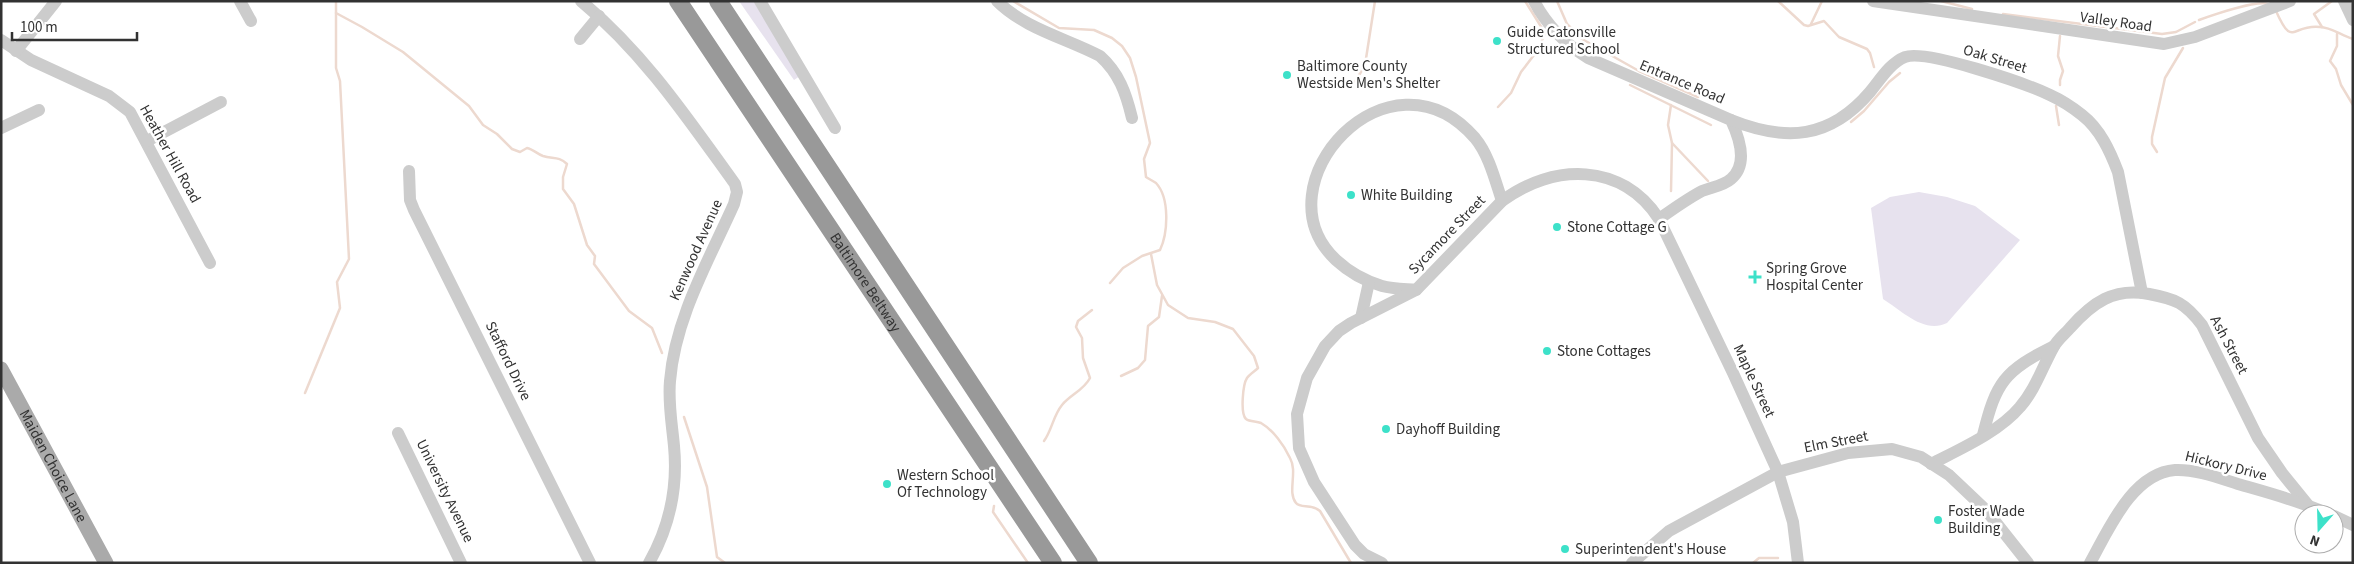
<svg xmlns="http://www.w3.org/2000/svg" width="2354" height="564" font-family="'Source Sans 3',sans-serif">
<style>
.green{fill:#e7e2ee}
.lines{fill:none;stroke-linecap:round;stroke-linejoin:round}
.stream{stroke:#edd9cf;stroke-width:2.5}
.minor{stroke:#ccc;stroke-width:12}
.major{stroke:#aaa;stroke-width:15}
.highway{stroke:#999;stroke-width:18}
.poi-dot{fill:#3de1c9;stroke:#fff;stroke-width:2}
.labels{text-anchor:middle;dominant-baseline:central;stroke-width:5;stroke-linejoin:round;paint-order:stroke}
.street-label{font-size:15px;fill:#323232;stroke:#fff}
.poi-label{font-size:15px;fill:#323232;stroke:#fff;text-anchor:start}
</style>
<rect width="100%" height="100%" fill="#fff"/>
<g class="green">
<polygon points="739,1 754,1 800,76 794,80"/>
<path d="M1919 192 1947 197 1975 206 2020 240 1947 323C1924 334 1902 311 1883 299L1871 208 1890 197Z"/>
</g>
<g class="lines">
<g class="stream">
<path d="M1013 1 1059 28 1094 30 1112 38 1122 46 1130 58 1136 77 1150 143 1144 159 1146 177C1149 179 1153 181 1156 183 1170 198 1168 233 1160 250L1142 256 1123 268 1110 283"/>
<polyline points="1525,1 1545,33 1542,40"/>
<polyline points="1557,1 1567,24 1582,39 1639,71 1698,97"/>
<polyline points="1778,1 1804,25 1808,26 1824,21 1839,37 1867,49 1870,53 1874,67"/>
<polyline points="1941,1 1972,9"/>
<path d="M2276 11C2293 49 2291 24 2320 27 2331 27 2342 36 2353 39"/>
<path d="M336 13 362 27 403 52 469 106 483 125 497 134 512 149 520 152 527 148C533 149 537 154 543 156 553 159 559 156 567 164L563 177V189L574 204 587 245 595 256 594 264 629 311 652 328 662 353"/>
<polyline points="2003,14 2162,34 2176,32 2195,22"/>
<path d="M2199 20C2213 15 2257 0 2268 4"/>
<polyline points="1811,24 1822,1"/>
<polyline points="2322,27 2314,14 2332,1"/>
<polyline points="2337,34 2337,46 2330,61 2336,69 2341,85 2353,105"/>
<polyline points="2060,36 2058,56 2063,71 2060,80 2060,85"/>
<polyline points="1355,82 1365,65 1375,1"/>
<polyline points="1630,85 1711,125"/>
<polyline points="1671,105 1668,125 1672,143 1671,191"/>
<polyline points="2056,106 2059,125"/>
<polyline points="1498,107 1511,93 1521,72 1534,55"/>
<polyline points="1851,122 1864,111 1889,82 1900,73"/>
<polyline points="1672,143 1708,181"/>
<polyline points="2157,152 2152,144 2152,137 2165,78 2183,48"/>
<path d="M1151 254 1157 285 1168 305 1188 318 1215 322 1233 329 1254 356 1258 368C1255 371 1250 374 1247 378 1243 384 1240 413 1246 419 1250 422 1256 421 1261 423 1273 430 1284 445 1290 458 1298 472 1287 492 1296 503 1301 509 1311 503 1320 511L1351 563"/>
<polyline points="1121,376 1138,368 1145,360 1148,326 1159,317 1162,296"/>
<polyline points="305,393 340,308 337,282 349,259 340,81 336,68 336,1"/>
<polyline points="684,417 707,487 717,557 725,563"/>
<path d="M1044 441C1052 430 1053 416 1062 405 1070 395 1084 390 1090 378L1083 358 1082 338 1076 327 1078 321 1092 310"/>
<polyline points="994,506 993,512 1028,563"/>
<polyline points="1753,563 1759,558 1778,558"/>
</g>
<g class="minor">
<polyline points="240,1 251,21"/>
<path d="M581 1C644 53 688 119 735 184L737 192 734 204C709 260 675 318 670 381 668 403 672 424 674 446 678 488 670 526 649 563"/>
<polyline points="760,1 835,128"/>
<path d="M997 1C1025 29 1066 38 1100 56 1119 73 1126 93 1132 118"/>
<path d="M1534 1C1547 26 1564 43 1588 58L1731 120C1739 137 1749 164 1731 179 1723 186 1712 187 1702 191 1687 199 1673 209 1659 219"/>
<polyline points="1873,1 2164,44 2195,37 2290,1"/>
<polyline points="2344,1 2353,20"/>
<polyline points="580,39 599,16"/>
<polyline points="1,40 31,60 109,96 130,112 210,263"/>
<polyline points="16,51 56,1"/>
<path d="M1731 120C1786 142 1830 139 1870 92 1880 80 1890 63 1905 57 1926 49 2027 84 2050 95 2061 100 2072 107 2082 115 2100 129 2110 151 2118 172L2142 293"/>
<polyline points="1,128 39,110"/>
<polyline points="147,141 221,102"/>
<polyline points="409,171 410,200 414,210 590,563"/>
<path d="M1416 290C1405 289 1393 289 1382 286 1365 281 1349 272 1336 260 1256 185 1389 39 1475 138 1489 155 1495 180 1502 201"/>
<polyline points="1361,318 1369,282"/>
<polyline points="398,433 461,563"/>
<path d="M1983 435C1996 382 2004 371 2054 346"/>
<path d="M1931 464C1960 449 1999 432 2020 407 2035 390 2042 368 2053 348 2057 340 2065 334 2070 328 2092 303 2114 287 2149 294 2176 299 2185 303 2202 325L2258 438 2282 473 2308 505"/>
<polyline points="2334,516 2353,525"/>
<path d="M1382 563 1364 554 1355 545 1314 482 1299 448 1297 414 1307 378 1325 346 1339 331 1351 323 1416 290 1502 201C1553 163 1622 162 1659 219L1733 373 1778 472 1793 522 1798 563"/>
<polyline points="1632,563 1669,531 1778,472 1848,453 1892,449 1921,457 1949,475 1986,510 2028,563"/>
<path d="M2090 563C2108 531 2132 473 2175 470 2195 469 2219 478 2238 484 2269 493 2300 501 2329 514"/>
</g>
<path class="major" id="s1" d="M1 369 106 563"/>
<g class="highway">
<path id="s2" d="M678 1 1053 563"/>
<polyline points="718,1 1089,563"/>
</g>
</g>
<g class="poi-dot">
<circle cx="1497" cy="41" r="5"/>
<circle cx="1287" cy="75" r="5"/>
<circle cx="1351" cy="195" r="5"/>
<circle cx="1557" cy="227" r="5"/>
<path d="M1752.5 269.5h5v5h5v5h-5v5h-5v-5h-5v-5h5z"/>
<circle cx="1547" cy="351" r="5"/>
<circle cx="1386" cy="429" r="5"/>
<circle cx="887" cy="484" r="5"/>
<circle cx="1938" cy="520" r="5"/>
<circle cx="1565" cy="549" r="5"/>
</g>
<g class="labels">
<g class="street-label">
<text transform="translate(2116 22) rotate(8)">Valley Road</text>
<text transform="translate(1995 59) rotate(17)">Oak Street</text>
<text transform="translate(1682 82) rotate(23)">Entrance Road</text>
<text transform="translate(170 154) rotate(61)">Heather Hill Road</text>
<text transform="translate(1447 235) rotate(-46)">Sycamore Street</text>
<text transform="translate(696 250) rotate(-66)">Kenwood Avenue</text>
<text stroke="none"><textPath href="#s2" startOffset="338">Baltimore Beltway</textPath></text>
<text transform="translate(2229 345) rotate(62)">Ash Street</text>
<text transform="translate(508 361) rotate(64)">Stafford Drive</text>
<text transform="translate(1754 381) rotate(65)">Maple Street</text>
<text transform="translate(1836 442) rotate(-11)">Elm Street</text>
<text stroke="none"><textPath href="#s1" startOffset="110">Maiden Choice Lane</textPath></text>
<text transform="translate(2226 466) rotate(14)">Hickory Drive</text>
<text transform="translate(445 491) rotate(64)">University Avenue</text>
</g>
<g class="poi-label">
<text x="1507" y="32">Guide Catonsville<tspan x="1507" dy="17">Structured School</tspan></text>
<text x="1297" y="66">Baltimore County<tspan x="1297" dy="17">Westside Men's Shelter</tspan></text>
<text x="1361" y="195">White Building</text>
<text x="1567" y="227">Stone Cottage G</text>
<text x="1766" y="268">Spring Grove<tspan x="1766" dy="17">Hospital Center</tspan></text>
<text x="1557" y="351">Stone Cottages</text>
<text x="1396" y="429">Dayhoff Building</text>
<text x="897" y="475">Western School<tspan x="897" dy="17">Of Technology</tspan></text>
<text x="1948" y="511">Foster Wade<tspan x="1948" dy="17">Building</tspan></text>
<text x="1575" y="549">Superintendent's House</text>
</g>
</g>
<rect width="2354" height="564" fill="none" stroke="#323232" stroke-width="5"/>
<g transform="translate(2319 529) rotate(200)"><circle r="24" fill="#ffffff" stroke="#adadad"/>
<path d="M0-4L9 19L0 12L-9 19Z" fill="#3de1c9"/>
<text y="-8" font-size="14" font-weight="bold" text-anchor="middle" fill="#323232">N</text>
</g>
<path d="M12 32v8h125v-8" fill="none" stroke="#323232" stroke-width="2.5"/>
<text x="20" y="32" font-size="15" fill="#323232" stroke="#ffffff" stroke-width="4" paint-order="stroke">100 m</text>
</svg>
